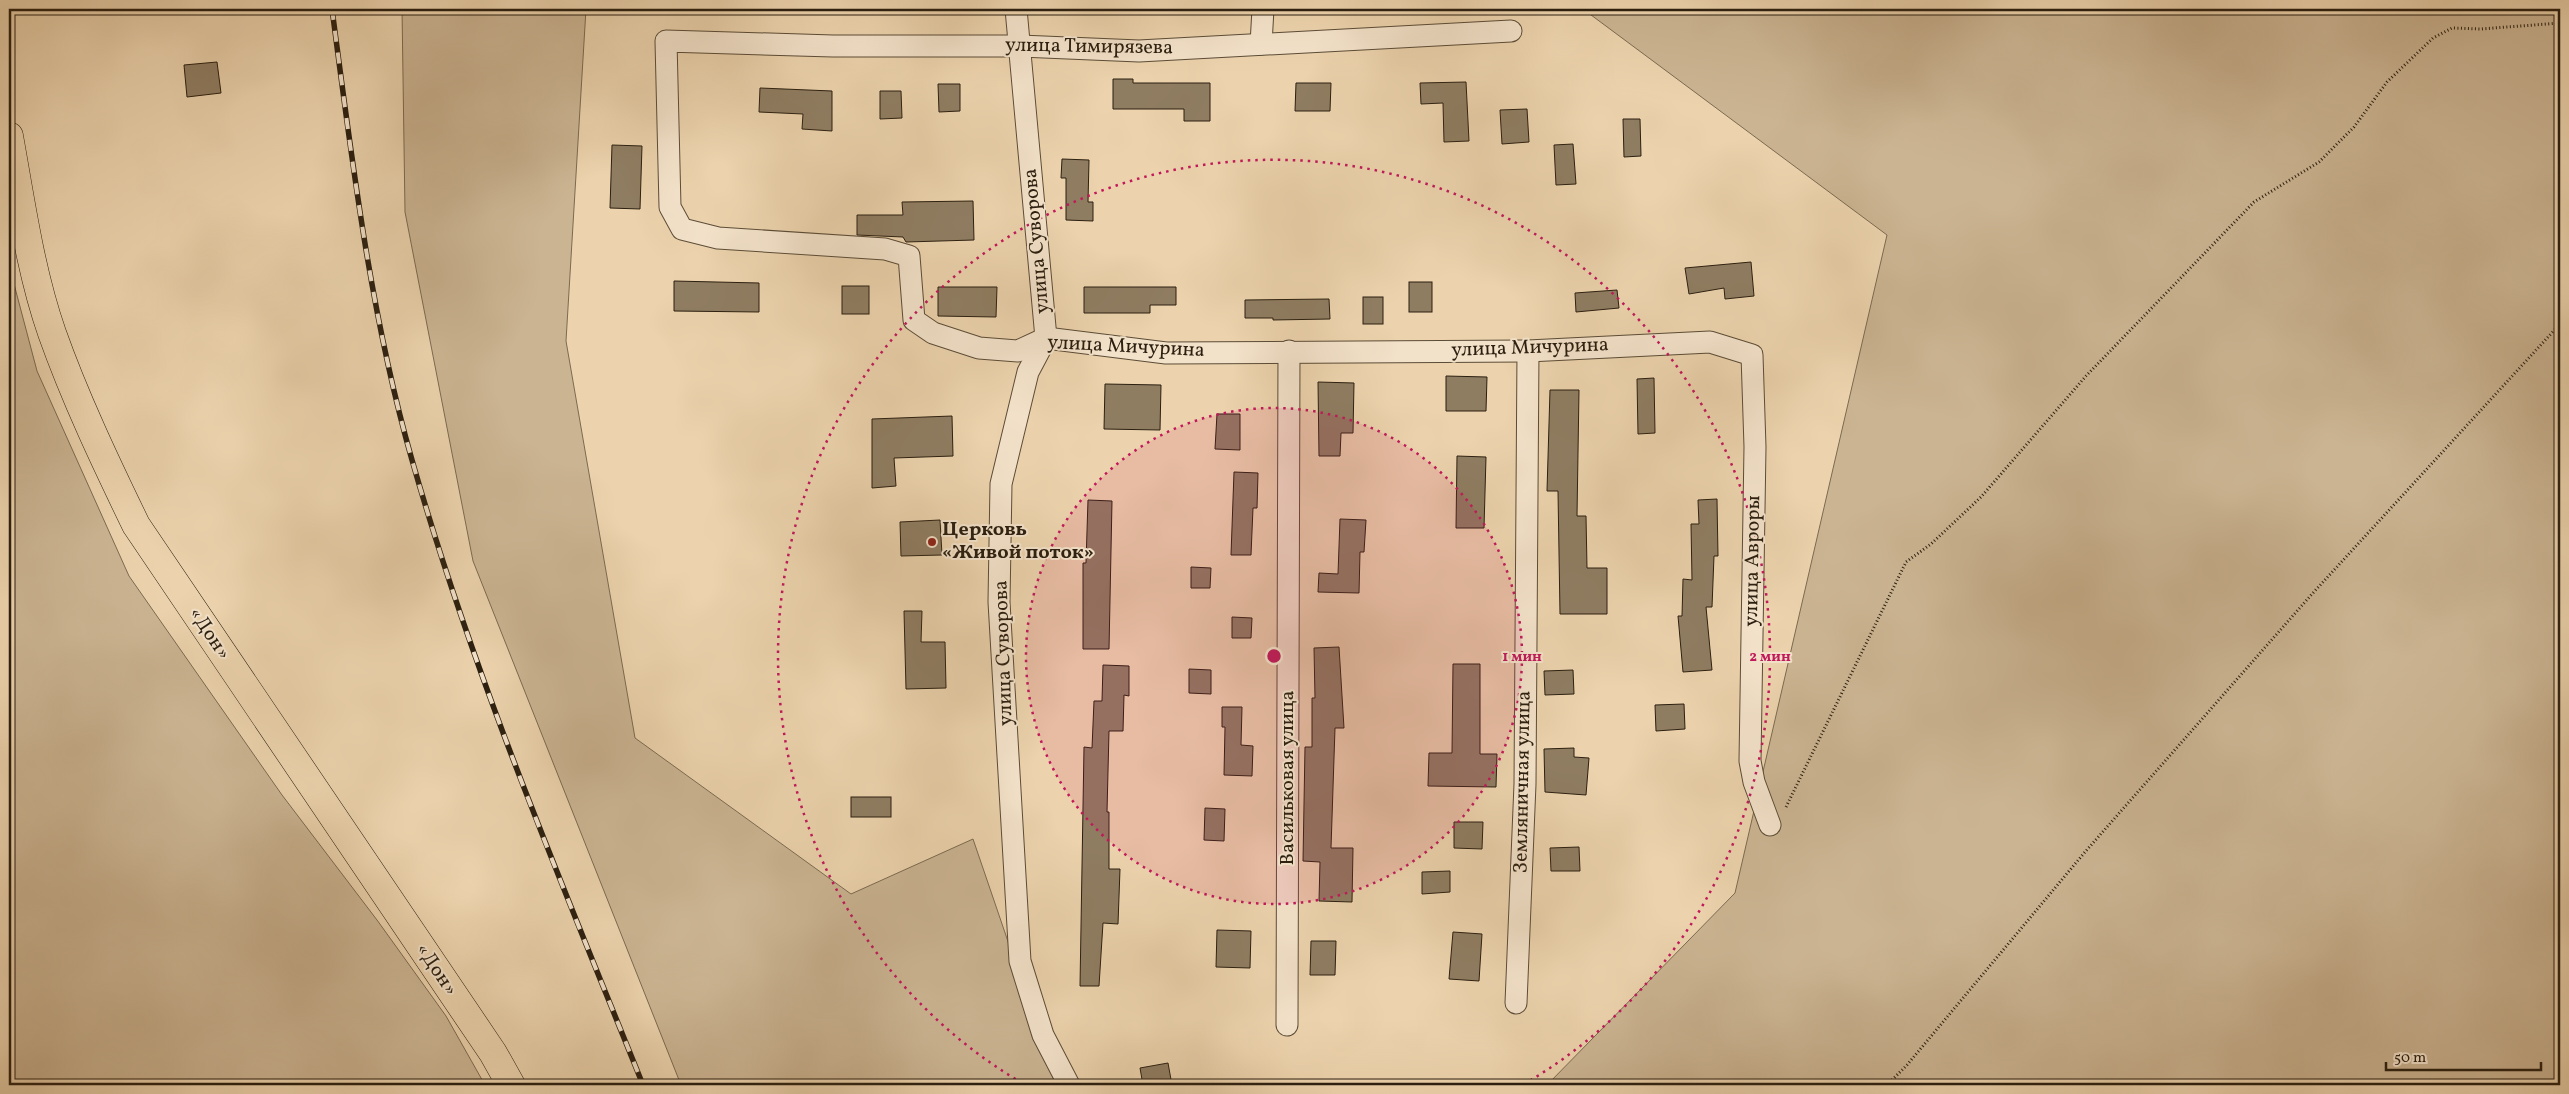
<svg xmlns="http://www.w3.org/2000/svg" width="2569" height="1094" font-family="Vollkorn,serif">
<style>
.green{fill:#cbb492;stroke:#7b6a51}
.building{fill:#8f7d62;stroke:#2b1f10}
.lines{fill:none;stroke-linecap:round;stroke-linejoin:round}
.minor-casing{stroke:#5b4c37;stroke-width:23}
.trunk-casing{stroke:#2b1f10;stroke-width:29}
.path{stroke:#2b1f10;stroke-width:3;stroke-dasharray:1 2.5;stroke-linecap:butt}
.minor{stroke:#f3e2ca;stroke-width:21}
.trunk{stroke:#ecd3ad;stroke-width:28}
.rail-casing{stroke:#2b1f10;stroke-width:5.5}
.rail{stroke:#f3e2ca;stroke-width:4;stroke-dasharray:11;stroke-linecap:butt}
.ring{fill:none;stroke:#c2185b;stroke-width:2.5;stroke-dasharray:2.5 5}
.poi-dot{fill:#8f2418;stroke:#f3e2ca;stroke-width:2}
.labels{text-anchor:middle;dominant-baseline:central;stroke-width:4;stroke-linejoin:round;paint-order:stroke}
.street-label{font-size:20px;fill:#2b1f10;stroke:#f3e2ca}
.poi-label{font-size:20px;font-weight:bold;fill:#2b1f10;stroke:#f3e2ca;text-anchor:start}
.centre{fill:#c2185b;stroke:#f3e2ca;stroke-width:2.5}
.ring-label{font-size:15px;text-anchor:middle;font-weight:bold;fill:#c2185b;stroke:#f3e2ca;stroke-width:4;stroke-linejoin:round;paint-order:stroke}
</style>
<rect width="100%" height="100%" fill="#ecd3ad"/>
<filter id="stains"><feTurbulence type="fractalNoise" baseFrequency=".004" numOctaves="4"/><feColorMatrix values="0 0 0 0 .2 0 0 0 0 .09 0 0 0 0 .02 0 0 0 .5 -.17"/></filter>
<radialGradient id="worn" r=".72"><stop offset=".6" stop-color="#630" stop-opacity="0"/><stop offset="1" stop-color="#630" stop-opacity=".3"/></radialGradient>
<g class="green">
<polygon points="402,9 586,9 566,341 635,738 851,894 973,839 1057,1085 681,1085 473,561 405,212"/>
<polygon points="1583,9 2560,9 2560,1085 1547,1085 1735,893 1887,235"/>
<polygon points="9,265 37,371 129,576 282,795 377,920 446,1016 485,1085 9,1085"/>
</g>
<g class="building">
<polygon points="217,62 221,93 187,97 184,65"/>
<polygon points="1113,79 1133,79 1133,83 1210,83 1210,121 1184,121 1184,109 1113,109"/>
<polygon points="1466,82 1469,141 1444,142 1443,103 1421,104 1420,83"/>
<polygon points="1296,83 1331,83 1330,111 1295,111"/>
<polygon points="938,84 960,84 960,111 939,112"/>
<polygon points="760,88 832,91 832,131 802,129 803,114 759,112"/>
<polygon points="880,91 901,91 902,118 880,119"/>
<polygon points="1527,109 1529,142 1502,144 1500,110"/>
<polygon points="1623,119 1640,119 1641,156 1624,157"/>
<polygon points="1573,144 1576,184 1556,185 1554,145"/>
<polygon points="612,145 642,146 640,209 610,208"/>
<polygon points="1062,159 1089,160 1088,202 1093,202 1093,221 1066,220 1066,178 1061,178"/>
<polygon points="973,201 974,240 906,242 903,237 857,235 857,215 903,215 902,202"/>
<polygon points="1751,262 1754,296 1725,299 1724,288 1689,294 1685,268"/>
<polygon points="674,281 759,283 759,312 674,311"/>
<rect x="1409" y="282" width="23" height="30"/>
<rect x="842" y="286" width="27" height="28"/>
<polygon points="938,287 997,287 996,317 938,316"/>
<polygon points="1084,287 1176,287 1176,305 1150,305 1150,313 1084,313"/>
<polygon points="1617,290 1619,308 1576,312 1575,293"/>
<rect x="1363" y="297" width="20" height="27"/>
<polygon points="1329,299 1330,319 1273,320 1273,318 1245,318 1245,300"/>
<polygon points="1446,376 1487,377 1486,411 1446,411"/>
<polygon points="1654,378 1655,433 1638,434 1637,379"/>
<polygon points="1318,382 1354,383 1353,433 1341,433 1340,456 1319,456"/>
<polygon points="1105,384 1161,385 1160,430 1104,429"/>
<polygon points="1550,390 1579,390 1577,516 1586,516 1587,568 1607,568 1607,614 1560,614 1558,491 1547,491"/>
<polygon points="1217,414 1240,414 1240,450 1215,449"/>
<polygon points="952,416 953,456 894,458 896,486 872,488 872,419"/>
<polygon points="1457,456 1486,457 1484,528 1456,528"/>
<polygon points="1234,472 1258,473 1257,508 1253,508 1251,555 1231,555"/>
<polygon points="1717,499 1718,556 1714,556 1712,607 1706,607 1712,670 1683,672 1678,616 1682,616 1683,579 1692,580 1691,524 1699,524 1698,500"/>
<polygon points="1088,500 1112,501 1109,649 1083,649 1083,563 1086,563"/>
<polygon points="1340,519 1366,520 1364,552 1360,552 1359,593 1318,592 1319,573 1338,574"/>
<polygon points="940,520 942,555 901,556 900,522"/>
<polygon points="1191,567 1211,568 1210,588 1191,588"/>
<polygon points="904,611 922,611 921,642 945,642 946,688 906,689"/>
<polygon points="1232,617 1252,618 1251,638 1232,638"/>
<polygon points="1339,647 1344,728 1335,728 1331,848 1353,848 1352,902 1319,901 1320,862 1303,861 1305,747 1312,747 1312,698 1315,698 1314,648"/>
<polygon points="1453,664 1480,664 1480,754 1497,754 1496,787 1428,786 1429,753 1452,753"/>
<polygon points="1103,665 1129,666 1129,696 1124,695 1123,731 1109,731 1107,812 1109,812 1109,869 1120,869 1118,924 1103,923 1099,986 1080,986 1084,747 1092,748 1094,701 1102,701"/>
<polygon points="1189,669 1211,670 1211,694 1189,693"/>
<polygon points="1573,670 1574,694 1545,695 1544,671"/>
<polygon points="1684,704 1685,729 1656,731 1655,705"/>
<polygon points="1222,707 1242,707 1241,745 1253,746 1252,776 1224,775 1225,727 1222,727"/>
<polygon points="1574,748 1574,757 1589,758 1586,795 1545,792 1544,749"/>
<rect x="851" y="797" width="40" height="20"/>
<polygon points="1205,808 1225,809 1224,841 1204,840"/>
<polygon points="1454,822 1483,822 1482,849 1454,848"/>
<polygon points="1579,847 1580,871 1551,871 1550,848"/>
<polygon points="1450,871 1450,892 1422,894 1422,872"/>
<polygon points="1217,930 1251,931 1250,968 1216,967"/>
<polygon points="1453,932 1482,934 1479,981 1449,979"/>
<polygon points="1311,941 1336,941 1335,975 1310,975"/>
<polygon points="1168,1063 1172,1085 1143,1085 1140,1068"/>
</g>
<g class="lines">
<defs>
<g id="minor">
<polyline points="1016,9 1046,338 1028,372 1001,484 999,602 1020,961 1043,1035 1069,1085"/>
<polyline points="1511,31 1139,51 1020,46 833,46 666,41 670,207 682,229 718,238 885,249 909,256 914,320 933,333 979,348 1018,351 1046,338 1166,353 1528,351 1710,342 1752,355 1755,447 1750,761 1754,782 1770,825"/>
<polyline points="1261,44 1263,9"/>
<polyline points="1516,1003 1525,784 1528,351"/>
<polyline points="1287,1025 1289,351"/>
</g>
<path id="trunk" d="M9 136C21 202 30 270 52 333 75 398 106 463 136 525L493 1053 511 1085"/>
</defs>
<use href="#minor" class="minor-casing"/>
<use href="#trunk" class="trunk-casing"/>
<g class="path">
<polyline points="1786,807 1906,562 1931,544 1981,497 2086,376 2254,202 2319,162 2354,127 2387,82 2433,38 2452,28 2481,29 2560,23"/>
<polyline points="1887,1085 1907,1065 2085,852 2312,594 2560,324"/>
</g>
<use href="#minor" class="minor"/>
<use href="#trunk" class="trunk"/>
<defs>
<path id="rail" d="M332 9C352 160 370 313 412 460 473 674 560 879 643 1085"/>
</defs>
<use href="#rail" class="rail-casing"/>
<use href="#rail" class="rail"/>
</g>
<circle cx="1274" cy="656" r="248" fill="#c2185b" fill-opacity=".12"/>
<g class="ring">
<circle cx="1274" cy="656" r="248"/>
<path d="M1022 1083A496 496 0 1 1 1526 1083"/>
</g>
<circle class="poi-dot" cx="932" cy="542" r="5"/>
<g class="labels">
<g class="street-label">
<text transform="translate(1089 47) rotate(1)">улица Тимирязева</text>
<text transform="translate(1037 241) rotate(-95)">улица Суворова</text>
<text transform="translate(1126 347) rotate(3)">улица Мичурина</text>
<text transform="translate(1530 348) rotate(-2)">улица Мичурина</text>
<text transform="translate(1753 561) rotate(-89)">улица Авроры</text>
<text transform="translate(209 634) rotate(56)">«Дон»</text>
<text transform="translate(1004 653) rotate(-92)">улица Суворова</text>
<text transform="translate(1288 778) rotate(-90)">Васильковая улица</text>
<text transform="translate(1523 782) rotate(-89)">Земляничная улица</text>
<text transform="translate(436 970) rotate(56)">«Дон»</text>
</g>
<g class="poi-label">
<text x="942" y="530">Церковь<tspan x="942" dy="23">«Живой поток»</tspan></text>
</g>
</g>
<circle cx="1274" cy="656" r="8" class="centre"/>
<g class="ring-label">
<text x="1522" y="661">1 мин</text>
<text x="1770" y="661">2 мин</text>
</g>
<rect width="2569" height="1094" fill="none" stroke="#ecd3ad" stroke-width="30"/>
<rect x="10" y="10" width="2549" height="1074" fill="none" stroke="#2b1f10" stroke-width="2.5"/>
<rect x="15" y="15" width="2539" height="1064" fill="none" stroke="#2b1f10"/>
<path d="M2386 1062v8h155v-8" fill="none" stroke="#2b1f10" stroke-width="2.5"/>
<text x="2394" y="1062" font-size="15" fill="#2b1f10" stroke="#f3e2ca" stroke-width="4" paint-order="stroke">50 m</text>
<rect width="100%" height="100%" filter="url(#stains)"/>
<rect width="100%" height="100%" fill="url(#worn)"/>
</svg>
